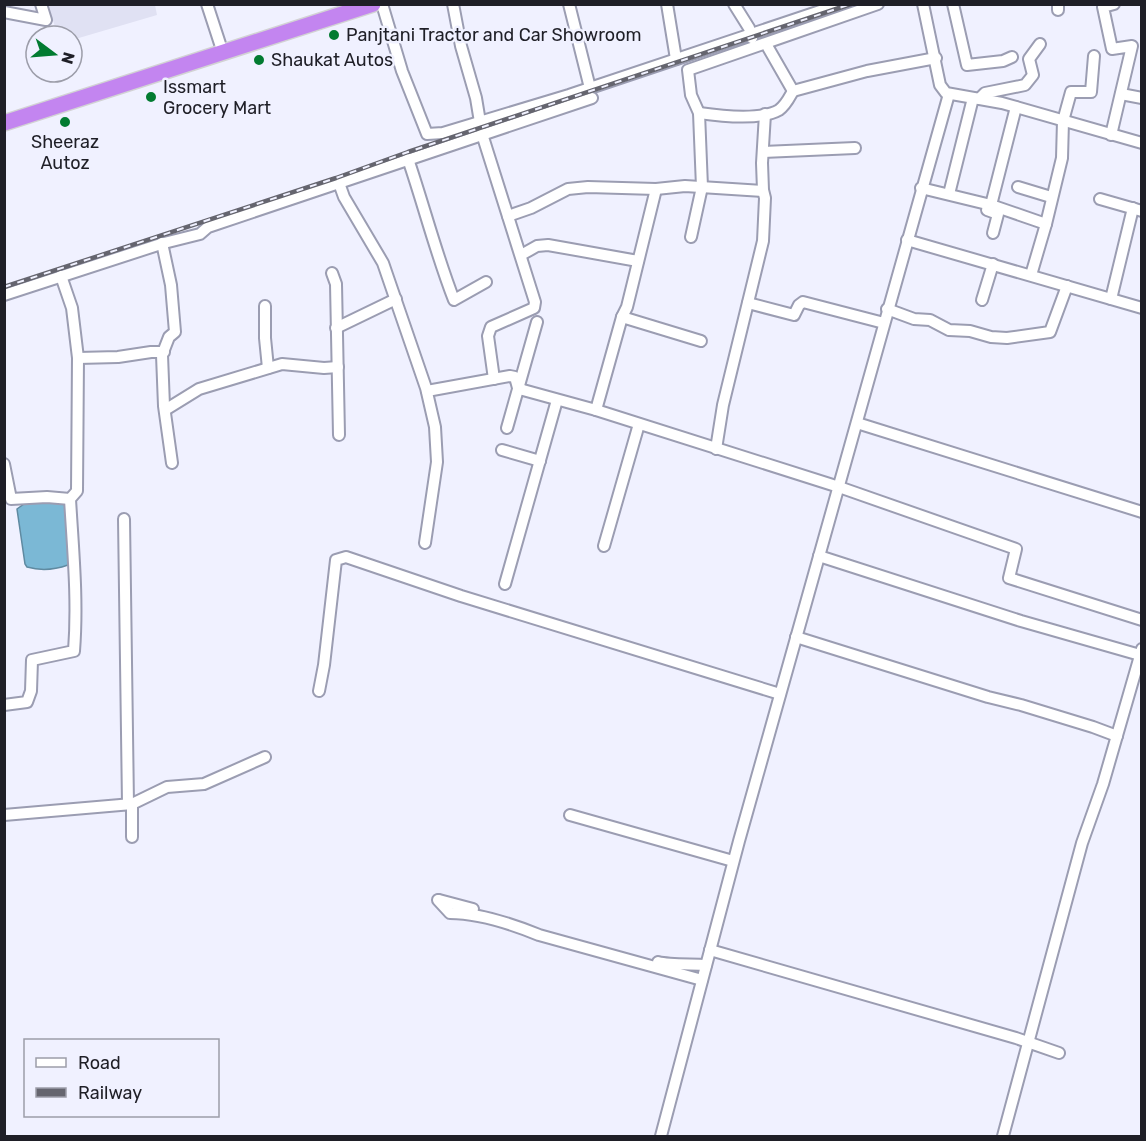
<svg xmlns="http://www.w3.org/2000/svg" width="1146" height="1141" font-family="Rubik,sans-serif">
<style>
.built{fill:#e0e1f3}
.water{fill:#7bb8d5;stroke:#5f8aa1;stroke-width:1.5}
.lines{fill:none;stroke-linecap:round;stroke-linejoin:round}
.minor-casing{stroke:#9b9db2;stroke-width:14}
.highway-casing{stroke:#d2d2d4;stroke-width:18}
.minor{stroke:#fff;stroke-width:10}
.highway{stroke:#c385f0;stroke-width:15}
.rail-casing{stroke:#65656f;stroke-width:4.5}
.rail{stroke:#f0f1ff;stroke-width:2;stroke-dasharray:7;stroke-linecap:butt}
.poi-dot{fill:#027b31;stroke:#f0f1ff;stroke-width:2}
.labels{text-anchor:middle;dominant-baseline:central;stroke-width:5;stroke-linejoin:round;paint-order:stroke}
.poi-label{font-size:18px;fill:#1f1f27;stroke:#f0f1ff;text-anchor:start}
</style>
<rect width="100%" height="100%" fill="#f0f1ff"/>
<polygon class="built" points="48,5 155,5 157,15 72,40 72,36 58,36"/>
<path class="water" d="M51 500 65 502 67 506 70 559 68 565C54 570 41 571 27 567L25 564 17 509 24 504Z"/>
<g class="lines">
<defs>
<g id="minor">
<polyline points="207,4 223,53"/>
<polyline points="382,4 402,71 427,134 443,133 569,95 841,4"/>
<polyline points="453,4 461,46 476,98 480,122"/>
<polyline points="569,4 590,88"/>
<polyline points="667,4 676,59"/>
<polyline points="734,4 749,28 752,38"/>
<polyline points="923,4 940,85 946,93 1002,103 1142,143"/>
<polyline points="953,4 967,65 1003,61 1012,57"/>
<polyline points="1058,4 1058,10"/>
<polyline points="4,12 46,20 41,4"/>
<polyline points="766,44 793,91 867,71 936,58"/>
<polyline points="1121,94 1142,98"/>
<polyline points="979,99 985,93 1025,85 1033,75 1029,59 1040,44"/>
<path d="M699 113C720 116 760 121 779 110 786 105 789 98 793 91"/>
<polyline points="482,134 535,302 534,308 491,327 488,336 494,379"/>
<polyline points="1111,135 1132,46 1112,49 1103,7 1114,4"/>
<polyline points="763,152 855,148"/>
<path d="M408 159C424 206 436 254 454 300L486 282"/>
<polyline points="339,183 344,197 383,263 426,388 435,427 437,462 425,543"/>
<polyline points="1018,187 1051,197"/>
<polyline points="921,188 991,205 1046,224"/>
<polyline points="656,189 627,307 622,317 596,410 839,487 1016,549 1009,578 1142,620"/>
<polyline points="949,194 973,98"/>
<polyline points="1100,199 1142,211"/>
<polyline points="991,205 1016,107"/>
<polyline points="987,210 998,214 993,233"/>
<polyline points="508,216 531,208 568,189 588,187 656,189 685,186 763,191"/>
<polyline points="691,237 702,187 699,113 691,95 688,70 878,4"/>
<polyline points="907,240 1142,308"/>
<polyline points="162,243 171,285 175,332 169,337 162,355 164,406 172,463"/>
<polyline points="521,255 537,246 548,245 638,261"/>
<polyline points="332,273 336,284 339,435"/>
<polyline points="1031,275 1046,224 1062,158 1063,121 1071,92 1091,92 1094,56"/>
<polyline points="4,295 164,243 200,234 208,227 592,98"/>
<polyline points="1111,299 1133,208"/>
<polyline points="982,300 993,264"/>
<polyline points="748,303 794,315 799,305 803,302 884,323"/>
<polyline points="265,306 265,338 268,368"/>
<polyline points="887,309 914,319 930,320 949,330 970,331 991,337 1007,338 1050,332 1067,286"/>
<polyline points="622,317 701,341"/>
<polyline points="336,328 396,299"/>
<polyline points="78,358 118,357 151,352 164,352"/>
<polyline points="427,391 510,376 515,377 518,388 523,390 596,410"/>
<polyline points="165,410 199,389 282,364 324,368 338,367"/>
<polyline points="857,423 1142,512"/>
<polyline points="507,428 537,322"/>
<polyline points="716,449 723,405 763,241 765,198 763,190 762,163 765,114"/>
<polyline points="502,450 540,461"/>
<polyline points="4,464 11,499 47,497 70,499"/>
<polyline points="124,519 128,804"/>
<polyline points="604,546 639,424"/>
<polyline points="819,556 1021,621 1140,655"/>
<polyline points="505,584 557,400"/>
<polyline points="796,637 988,697 1021,705 1093,727 1117,736"/>
<polyline points="319,691 324,665 336,560 346,557 461,596 780,694"/>
<path d="M4 705 27 702 31 691 32 660 74 651C78 600 73 550 70 499L77 491 78 358 72 308 61 276"/>
<polyline points="132,804 167,787 204,784 265,757"/>
<polyline points="4,815 132,804 132,837"/>
<polyline points="570,815 733,861"/>
<path d="M438 900 450 913C479 913 512 924 539 935L702 980"/>
<polyline points="439,900 473,909"/>
<polyline points="710,950 1016,1038 1059,1053"/>
<path d="M658 962C669 965 693 964 706 965"/>
<polyline points="661,1136 739,841 949,94"/>
<polyline points="1003,1136 1082,843 1103,784 1142,649"/>
</g>
<polyline id="highway" points="4,123 373,4"/>
</defs>
<use href="#minor" class="minor-casing"/>
<use href="#highway" class="highway-casing"/>
<use href="#minor" class="minor"/>
<use href="#highway" class="highway"/>
<defs>
<polyline id="rail" points="4,287 336,178 408,152 851,4"/>
</defs>
<use href="#rail" class="rail-casing"/>
<use href="#rail" class="rail"/>
</g>
<g class="poi-dot">
<circle cx="334" cy="35" r="6"/>
<circle cx="259" cy="60" r="6"/>
<circle cx="151" cy="97" r="6"/>
<circle cx="65" cy="122" r="6"/>
</g>
<g class="labels">
<g class="poi-label">
<text x="346" y="35">Panjtani Tractor and Car Showroom</text>
<text x="271" y="60">Shaukat Autos</text>
<text x="163" y="87">Issmart<tspan x="163" dy="21">Grocery Mart</tspan></text>
<text x="65" y="142" text-anchor="middle">Sheeraz<tspan x="65" dy="21">Autoz</tspan></text>
</g>
</g>
<rect width="1146" height="1141" fill="none" stroke="#1f1f27" stroke-width="12"/>
<rect x="24" y="1039" width="195" height="78" fill="#f0f1ff" stroke="#9c9da9" stroke-width="1.5"/>
<rect x="36" y="1058" width="30" height="9" fill="#ffffff" stroke="#9c9da9" stroke-width="1.5"/>
<text x="78" y="1069" font-size="18" fill="#1f1f27">Road</text>
<rect x="36" y="1088" width="30" height="9" fill="#65656f" stroke="#9c9da9" stroke-width="1.5"/>
<text x="78" y="1099" font-size="18" fill="#1f1f27">Railway</text>
<g transform="translate(54 54) rotate(106)"><circle r="28" fill="#f0f1ff" stroke="#9c9da9" stroke-width="1.5"/>
<path d="M0-4.5L10 22L0 15L-10 22Z" fill="#027b31"/>
<text y="-9" font-size="16" font-weight="bold" text-anchor="middle" fill="#1f1f27">N</text>
</g>
</svg>
